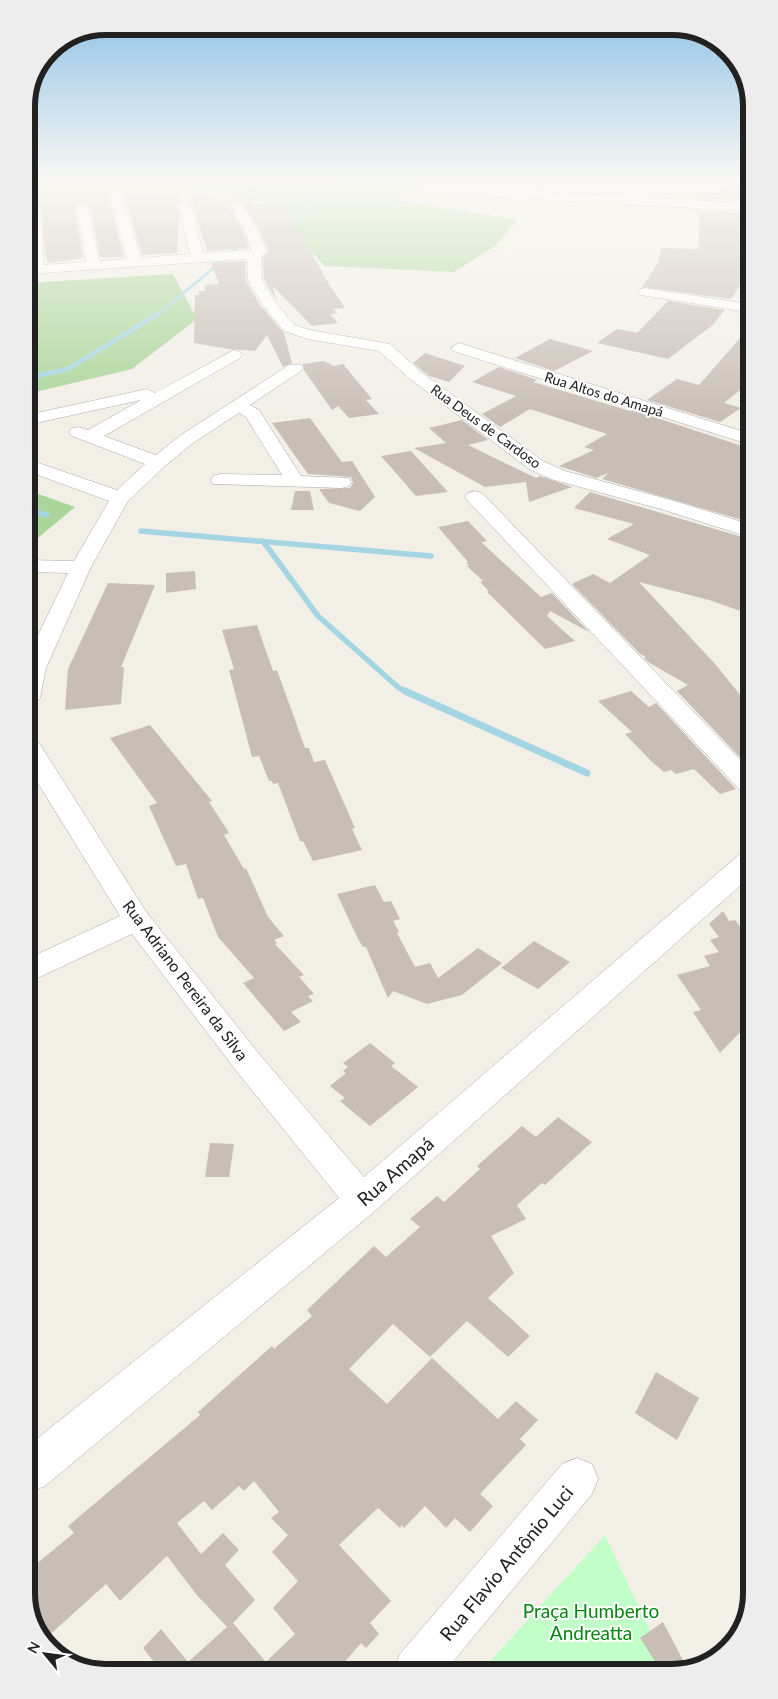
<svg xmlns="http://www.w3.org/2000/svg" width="778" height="1699" font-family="Lato,sans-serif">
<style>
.forest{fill:#aad599}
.park{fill:#c2fec7}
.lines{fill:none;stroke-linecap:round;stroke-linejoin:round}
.stream-far3{stroke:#a4d5e3;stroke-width:3}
.stream-far2{stroke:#a4d5e3;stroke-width:4.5}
.stream-far1{stroke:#a4d5e3;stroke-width:5.5}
.stream{stroke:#a4d5e3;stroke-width:7}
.building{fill:#c8beb6;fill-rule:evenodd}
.minor-casing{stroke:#a8a8a8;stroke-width:1}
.minor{fill:#fff;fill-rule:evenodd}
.labels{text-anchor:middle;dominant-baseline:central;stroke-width:4;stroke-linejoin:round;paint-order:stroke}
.far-street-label{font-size:14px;fill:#212121;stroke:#fff}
.street-label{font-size:16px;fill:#212121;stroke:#fff}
.near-street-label{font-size:19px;fill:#212121;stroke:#fff}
.near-park-label{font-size:19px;fill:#03870e;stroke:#fff}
.rim{fill:none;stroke:#212121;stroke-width:6}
</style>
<rect width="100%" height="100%" fill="#f2efe7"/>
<g class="forest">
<polygon points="426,183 392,200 518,220 495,246 454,272 325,266 261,200 186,186 27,189 27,184"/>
<polygon points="173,274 197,319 132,369 27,394 27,283"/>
<polygon points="27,490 75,507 33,542 28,542"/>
</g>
<polygon class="park" points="605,1535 668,1669 482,1670"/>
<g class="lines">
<g class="stream-far3">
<polyline points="283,219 307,209 310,183"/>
<polyline points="155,317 255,233"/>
</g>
<polyline class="stream-far2" points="27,378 68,369 156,315"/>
<g class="stream-far1">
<polyline points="28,510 47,515"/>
<polyline points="141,531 431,556"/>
<polyline points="263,541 318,616 399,688 408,692"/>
</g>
<polyline class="stream" points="405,691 587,773"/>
</g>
<g class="building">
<polygon points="725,183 740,183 743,201 695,198 695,192 719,194 719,190 723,190"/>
<polygon points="86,188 129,190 128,195 180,196 177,206 179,216 177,253 142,255 124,194 120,190 112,190 108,195 124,257 100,257 91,208 82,202 75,208 83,258 48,263 45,252 42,212 34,194 40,189 83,191"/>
<polygon points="214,196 214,200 255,198 253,204 282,202 288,215 291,215 294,221 295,231 299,231 330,286 345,308 333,309 337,313 330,314 338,323 312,326 273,286 276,300 275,298 264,279 263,257 269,251 257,226 242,202 234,202 230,208 235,218 241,226 249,248 207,251 193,206 187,197"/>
<polygon points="695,210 744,213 748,250 740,285 731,299 642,287 659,261 661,248 699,249 699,214 695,213"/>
<polygon points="245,261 246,281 260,305 284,333 292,363 283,367 267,335 255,351 229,349 194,343 195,295 199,295 199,291 205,291 205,285 219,284 211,263"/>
<polygon points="668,301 724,310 714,324 668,359 597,343 617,329 637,333"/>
<polygon points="748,329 748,379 739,391 724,403 741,408 720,422 647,400 677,379 699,385"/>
<polygon points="550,339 593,351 554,371 515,358"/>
<polygon points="425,353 465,366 449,382 429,376 413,363"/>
<polygon points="324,361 334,366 343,364 372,399 366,400 379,414 349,418 338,406 332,410 304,370 303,364"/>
<polygon points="499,367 537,380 533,382 630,411 633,410 748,448 749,522 602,479 608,473 596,478 559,466 594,450 584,447 607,434 530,409 500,427 482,414 516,396 472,382"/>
<polygon points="310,418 342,462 352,461 375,497 360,511 329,503 319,489 350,488 353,483 351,477 308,474 272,423"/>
<polygon points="462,420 488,440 468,445 536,478 540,476 572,487 529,502 526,482 485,487 414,448 446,443 429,428"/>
<polygon points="411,451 448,492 416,496 381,456"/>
<polygon points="295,491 310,491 314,510 291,510"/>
<polygon points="590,492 749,539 749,614 709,600 639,582 716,665 749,706 749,767 677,691 688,685 648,662 644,658 646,657 640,654 572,584 593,574 610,583 650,555 607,539 634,524 574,508"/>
<polygon points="468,521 487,541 481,542 530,587 541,597 552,593 589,632 550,611 547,616 575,641 545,649 487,592 489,591 480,582 483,581 467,566 469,566 466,562 468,562 438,527"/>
<polygon points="195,571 196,589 166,593 166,573"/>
<polygon points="108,583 155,585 121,667 124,667 121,704 65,710 68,669"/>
<polygon points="257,625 273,671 277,670 305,748 309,748 314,762 325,760 355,828 352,829 362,850 313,861 303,841 300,841 278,783 273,784 272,781 269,781 259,756 252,757 229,670 234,669 222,630"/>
<polygon points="631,691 649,707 656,703 736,789 720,794 694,769 676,774 671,770 664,772 652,762 625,734 632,732 598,701"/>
<polygon points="150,725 212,801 209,802 229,833 224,835 244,869 246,868 268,917 284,936 274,940 277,943 275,944 304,975 299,977 314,994 308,996 313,1001 291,1012 301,1022 284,1031 243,983 254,978 218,937 203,898 198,899 186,864 176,866 149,806 157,803 110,738"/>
<polygon points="375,885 384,902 391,901 400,919 393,921 399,932 397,933 415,967 430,963 438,978 478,948 502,963 462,995 427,1004 393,991 388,998 366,947 363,947 358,939 337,894"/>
<polygon points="723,911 729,921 735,920 750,939 750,1022 720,1053 693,1012 701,1010 677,975 710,966 704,956 719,952 710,940 719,937 709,924"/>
<polygon points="534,941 570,962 538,989 501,968"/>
<polygon points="370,1043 395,1063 391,1066 418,1087 370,1126 340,1101 345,1098 330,1086 346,1073 343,1071 348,1067 343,1063"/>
<path d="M558 1117 592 1142 545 1185 542 1183 517 1205 526 1219 491 1236 514 1273 488 1298 530 1336 508 1357 467 1321 430 1357 393 1324 349 1369 387 1404 432 1358 498 1419 516 1401 538 1420 520 1439 526 1445 480 1494 493 1506 470 1532 455 1518 446 1528 425 1506 404 1528 402 1525 400 1528 378 1508 339 1545 391 1601 370 1623 379 1634 366 1648 361 1643 337 1671 162 1672 143 1648 161 1629 188 1662 227 1627 196 1594 167 1556 120 1601 106 1584 45 1639 31 1619 30 1569 74 1533 68 1526 200 1415 198 1412 272 1346 274 1349 312 1316 307 1310 374 1246 386 1257 420 1227 410 1219 437 1196 444 1202 480 1169 477 1166 522 1126 536 1137ZM254 1481 279 1512 271 1518 288 1535 272 1552 298 1581 273 1608 295 1634 266 1662 233 1623 255 1600 225 1565 239 1550 223 1533 201 1554 177 1523 204 1501 212 1510 239 1486 244 1491Z"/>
<polygon points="210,1143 234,1144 229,1177 205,1177"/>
<polygon points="656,1372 699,1398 677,1440 635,1413"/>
<polygon points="663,1622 687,1668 660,1669 640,1638"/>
</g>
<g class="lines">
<defs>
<g id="minor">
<polygon points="451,187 748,203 748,211 447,194 445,191 447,188"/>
<path d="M27 191C45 196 42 248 43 265L86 262 77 208 83 204 89 208 99 261 127 259 110 195 112 192H120L122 195 141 258 190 254 179 206 185 202 191 206 203 253 252 250 243 225 236 217 232 207 234 204H242C252 220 260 234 267 252L261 256 262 280 273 299 294 325 310 330 390 344 421 372 543 461 565 471 678 502 749 524V537L664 510 551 479 529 469 409 378 379 351 308 339 284 331 262 304 248 280 247 259 27 274V266H29Z"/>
<polygon points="645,288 748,304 748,312 640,295 638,292 640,289"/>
<polygon points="459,343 748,433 748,444 453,351 451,348"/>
<polygon points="234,350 240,352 242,355 240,358 104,436 156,455 181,435 289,365 301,365 303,368 301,371 250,405 259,410 301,476 349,478 351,482 349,486 342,488 213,484 211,480 213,476 220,474 282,475 246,417 239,413 193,443 165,466 128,501 91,567 46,668 40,698 36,703 28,705 28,656 68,573 28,572 28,560 74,561 109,501 27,471 27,459 117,490 145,464 72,436 69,432 72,428 78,427 88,430 141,400 27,425 27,415 147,389 155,393"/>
<polygon points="475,491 482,493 749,769 749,792 740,790 468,501 465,497 468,493"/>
<polygon points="28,739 37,741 41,746 147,913 260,1055 364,1177 740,854 750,852 750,877 375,1211 45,1486 30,1492 30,1444 339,1198 238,1073 132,934 29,982 29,958 120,916 28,767"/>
<polygon points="577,1458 592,1464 598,1479 592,1494 446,1670 393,1671 400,1654 562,1464"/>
</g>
</defs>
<use href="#minor" class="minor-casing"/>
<use href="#minor" class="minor"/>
</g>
<linearGradient id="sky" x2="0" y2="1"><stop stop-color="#8dc1e6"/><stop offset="0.43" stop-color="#f9f8f4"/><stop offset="1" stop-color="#f9f8f4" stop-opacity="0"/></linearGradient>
<rect width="778" height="421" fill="url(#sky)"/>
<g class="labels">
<g class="far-street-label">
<text transform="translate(604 394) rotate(17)">Rua Altos do Amapá</text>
<text transform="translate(486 426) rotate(36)">Rua Deus de Cardoso</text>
</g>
<g class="street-label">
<text transform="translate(186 980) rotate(53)">Rua Adriano Pereira da Silva</text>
</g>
<g class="near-street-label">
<text transform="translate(395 1171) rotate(-41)">Rua Amapá</text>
<text transform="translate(506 1563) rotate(-50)">Rua Flavio Antônio Luci</text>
</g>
<g class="near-park-label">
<text x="591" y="1610">Praça Humberto<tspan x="591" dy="22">Andreatta</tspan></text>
</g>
</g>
<path d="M0 0H778V1699H0ZM106 35H672A71 71 0 0 1 743 106V1593A71 71 0 0 1 672 1664H106A71 71 0 0 1 35 1593V106A71 71 0 0 1 106 35Z" fill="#ededed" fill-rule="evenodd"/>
<path class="rim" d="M106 35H672A71 71 0 0 1 743 106V1593A71 71 0 0 1 672 1664H106A71 71 0 0 1 35 1593V106A71 71 0 0 1 106 35Z"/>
<g transform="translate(45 1654) rotate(299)" stroke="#ffffff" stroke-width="4" paint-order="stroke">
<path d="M0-4L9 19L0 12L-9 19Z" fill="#212121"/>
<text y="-8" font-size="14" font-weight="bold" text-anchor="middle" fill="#212121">N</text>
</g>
</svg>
